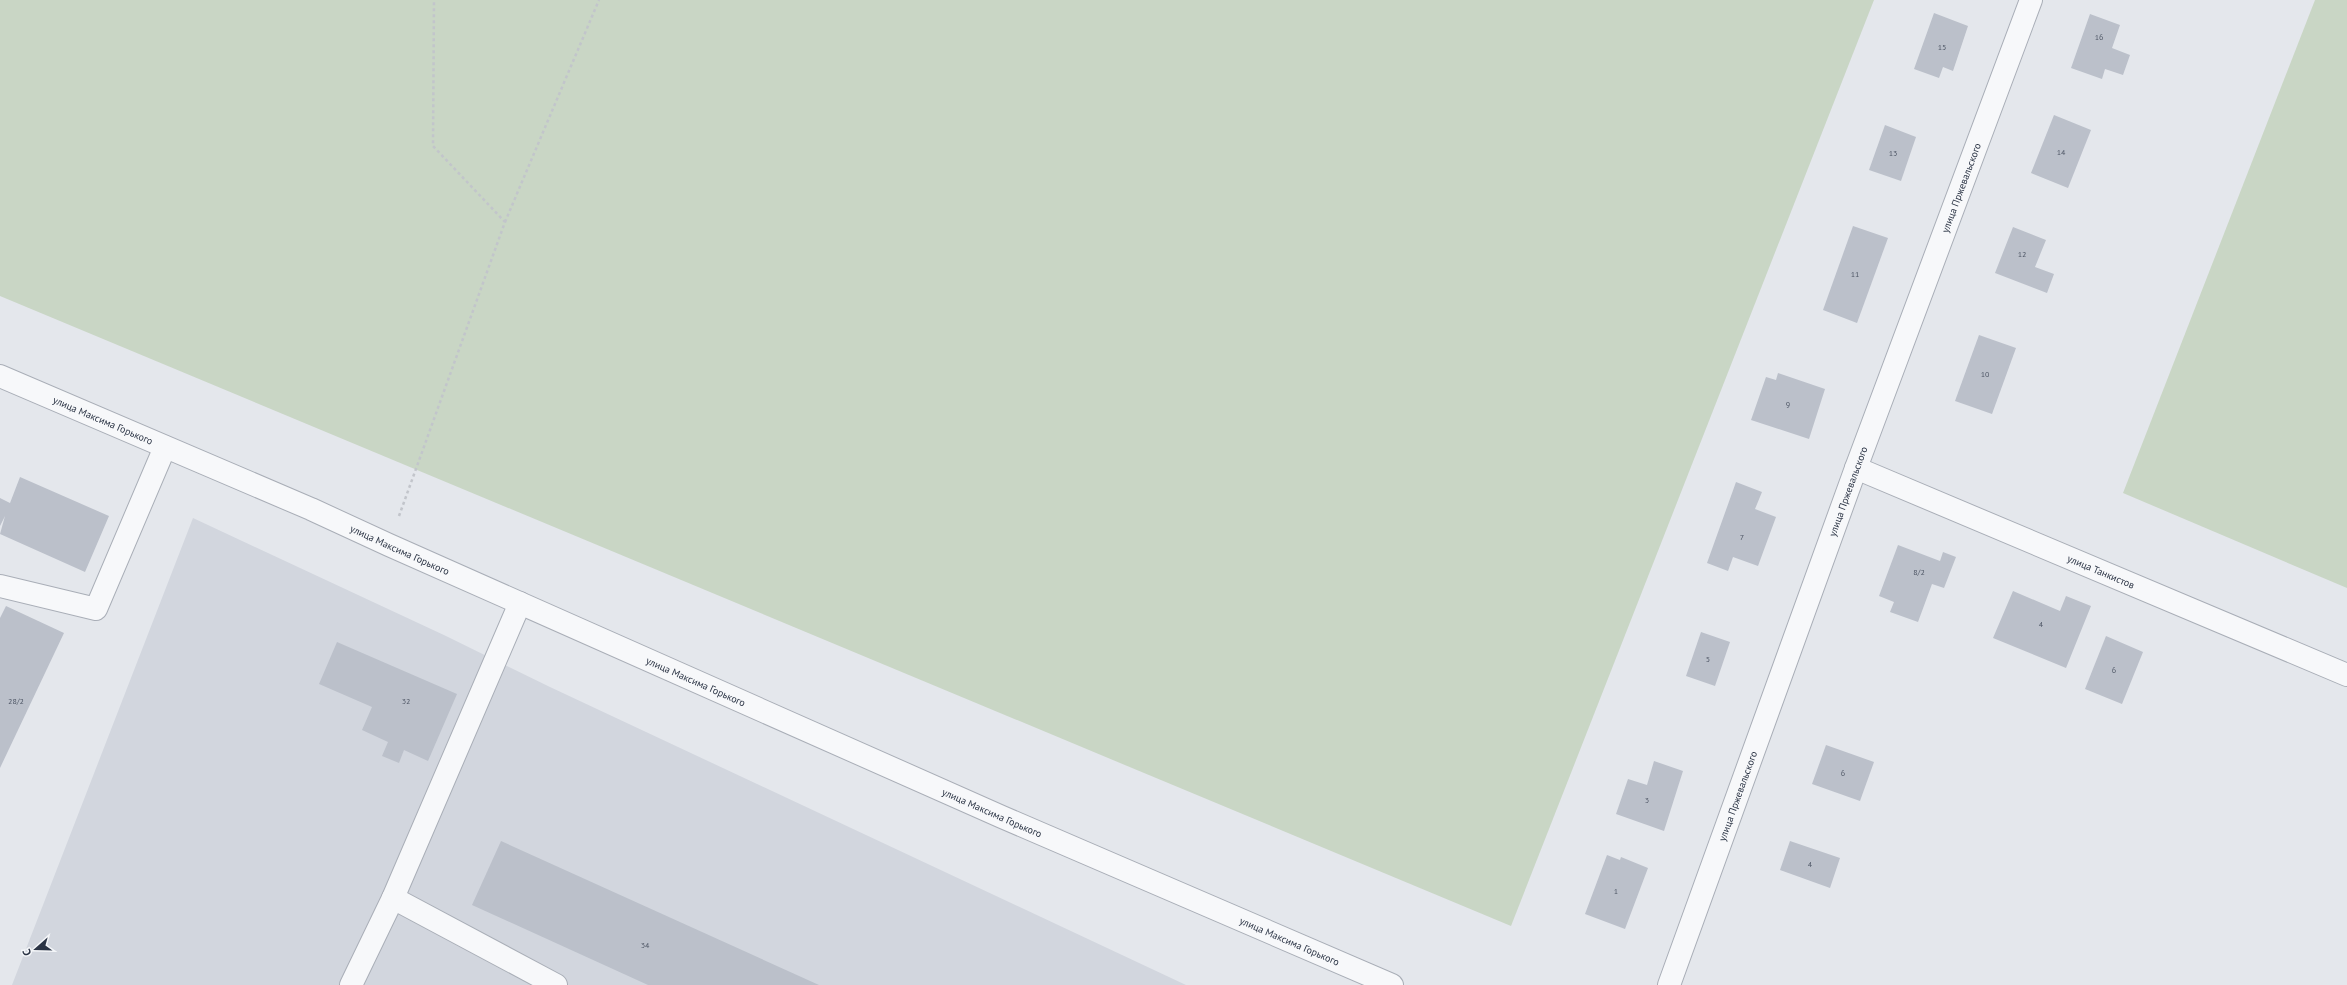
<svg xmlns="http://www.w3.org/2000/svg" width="2347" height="985" font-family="'PT Sans',sans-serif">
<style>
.built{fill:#d2d6de}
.green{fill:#c9d6c5}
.building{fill:#bbc0ca}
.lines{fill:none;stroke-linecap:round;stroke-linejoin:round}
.minor-casing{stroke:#a9aeb7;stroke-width:24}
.path{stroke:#c2c5cb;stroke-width:2.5;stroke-dasharray:3 3;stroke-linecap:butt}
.minor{stroke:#f7f8fa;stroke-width:22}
.labels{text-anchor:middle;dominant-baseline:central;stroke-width:3.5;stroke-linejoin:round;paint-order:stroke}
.number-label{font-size:8px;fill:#4f5766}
.street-label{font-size:10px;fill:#2b3445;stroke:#f4f6f9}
</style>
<rect width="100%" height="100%" fill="#e4e7ec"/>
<polygon class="built" points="193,518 446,636 550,687 1186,985 12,985"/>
<g class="green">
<polygon points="0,0 1874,0 1511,926 0,296"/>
<polygon points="2315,0 2347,0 2347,588 2123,493"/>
</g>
<g class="building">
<polygon points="1934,13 1968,26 1953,71 1943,67 1939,78 1914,69"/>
<polygon points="2090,14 2120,25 2112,48 2130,55 2123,75 2105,69 2102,79 2071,68"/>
<polygon points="2054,115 2091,130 2068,188 2031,173"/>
<polygon points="1885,125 1916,137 1901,181 1869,170"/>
<polygon points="1853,226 1888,238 1857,323 1823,310"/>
<polygon points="2013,227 2046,240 2035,267 2054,274 2047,293 1995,273"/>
<polygon points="1979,335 2016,348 1992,414 1955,401"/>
<polygon points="1778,373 1825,389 1809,439 1751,420 1766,377 1776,380"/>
<polygon points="20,477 109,516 85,572 0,534 5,516 0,526 0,498 10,503"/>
<polygon points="1736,482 1762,492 1755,509 1776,517 1758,566 1733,557 1728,571 1707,563"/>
<polygon points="1898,545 1940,561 1943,552 1956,557 1944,588 1932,584 1918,622 1890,612 1894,602 1879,596"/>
<polygon points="2013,591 2060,611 2066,596 2091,606 2066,668 1993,638"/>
<polygon points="6,606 64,633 0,768 0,618"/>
<polygon points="1701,632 1730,642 1715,686 1686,676"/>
<polygon points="2106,636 2143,652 2122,704 2085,689"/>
<polygon points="337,642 457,694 428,761 404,750 399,763 382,756 388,742 362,730 372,707 319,684"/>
<polygon points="1826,745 1874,762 1860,801 1812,784"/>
<polygon points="1654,761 1683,771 1664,831 1616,814 1628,779 1647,785"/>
<polygon points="501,841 819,985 648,985 472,905"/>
<polygon points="1790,841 1840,858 1830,888 1780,870"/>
<polygon points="1607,855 1620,860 1621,857 1648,868 1625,929 1585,914"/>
</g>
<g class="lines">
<defs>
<g id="minor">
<path id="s1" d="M0 376 311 509 389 545 1002 817 1392 985"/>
<path id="s2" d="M1856 468 2347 675"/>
<polyline points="0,586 96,609 165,447"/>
<polyline points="393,898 556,985"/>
<polyline points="351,985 393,898 520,603"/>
<path id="s3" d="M1669 985 1856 468 2031 0"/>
</g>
</defs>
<use href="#minor" class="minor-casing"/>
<g class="path">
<polyline points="505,222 599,0"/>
<polyline points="399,516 505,222 433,146 434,0"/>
</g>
<use href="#minor" class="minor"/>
</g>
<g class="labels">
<g class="number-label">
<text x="2099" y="37">16</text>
<text x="1942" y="47">15</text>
<text x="2061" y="152">14</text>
<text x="1893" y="153">13</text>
<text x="2022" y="254">12</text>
<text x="1855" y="274">11</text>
<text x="1985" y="374">10</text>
<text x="1788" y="404">9</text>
<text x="1742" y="537">7</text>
<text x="1919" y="572">8/2</text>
<text x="2041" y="624">4</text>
<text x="1708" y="659">5</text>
<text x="2114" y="670">6</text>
<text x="16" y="701">28/2</text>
<text x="406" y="701">32</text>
<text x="1843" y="773">6</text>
<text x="1647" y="800">3</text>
<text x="1810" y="864">4</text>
<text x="1616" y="891">1</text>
<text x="645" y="945">34</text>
</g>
<g class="street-label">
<text stroke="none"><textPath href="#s3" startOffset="849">улица Пржевальского</textPath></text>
<text stroke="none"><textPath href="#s1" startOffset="112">улица Максима Горького</textPath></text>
<text stroke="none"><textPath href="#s3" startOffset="525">улица Пржевальского</textPath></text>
<text stroke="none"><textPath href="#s1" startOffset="436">улица Максима Горького</textPath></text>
<text stroke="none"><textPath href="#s2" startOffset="266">улица Танкистов</textPath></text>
<text stroke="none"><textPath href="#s1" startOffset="760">улица Максима Горького</textPath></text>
<text stroke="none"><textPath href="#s3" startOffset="201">улица Пржевальского</textPath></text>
<text stroke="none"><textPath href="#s1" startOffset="1084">улица Максима Горького</textPath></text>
<text stroke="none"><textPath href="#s1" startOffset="1408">улица Максима Горького</textPath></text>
</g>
</g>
<g transform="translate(36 949) rotate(250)" stroke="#f4f6f9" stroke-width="3" paint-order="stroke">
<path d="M0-3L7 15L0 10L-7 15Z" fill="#2b3445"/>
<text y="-6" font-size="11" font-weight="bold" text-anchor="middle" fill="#2b3445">С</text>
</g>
</svg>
